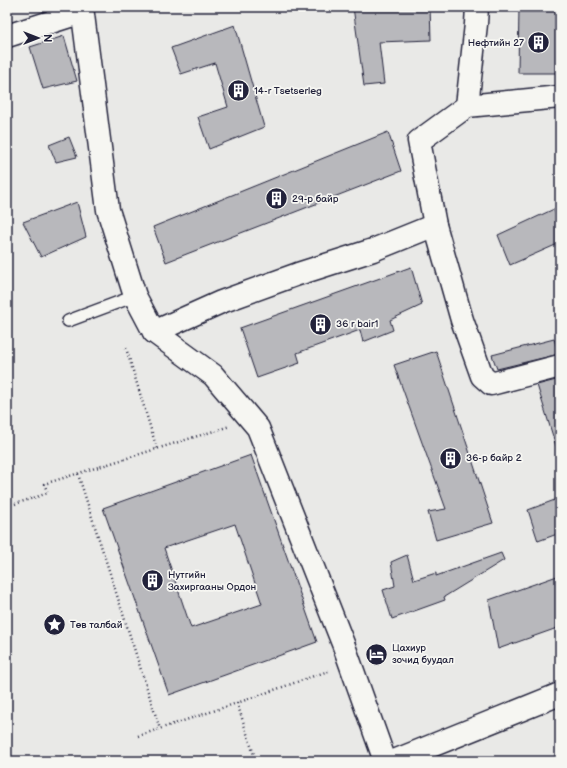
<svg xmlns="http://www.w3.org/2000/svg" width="567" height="768" font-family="'Balsamiq Sans',sans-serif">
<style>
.building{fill:#b8b8bc;stroke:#22223b;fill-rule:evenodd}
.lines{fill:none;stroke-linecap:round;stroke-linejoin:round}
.lane-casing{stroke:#22223b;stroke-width:14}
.street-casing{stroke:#22223b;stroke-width:25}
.secondary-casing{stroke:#22223b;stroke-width:25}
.path{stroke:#22223b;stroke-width:2.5;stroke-dasharray:1 3;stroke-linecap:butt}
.lane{stroke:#f6f6f2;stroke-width:11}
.street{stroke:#f6f6f2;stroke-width:22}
.secondary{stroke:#f6f6f2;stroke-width:22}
.labels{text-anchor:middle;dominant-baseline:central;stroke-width:3.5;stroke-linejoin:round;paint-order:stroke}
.poi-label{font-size:10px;fill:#22223b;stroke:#f6f6f2;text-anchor:start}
</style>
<rect width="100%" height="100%" fill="#e9e9e7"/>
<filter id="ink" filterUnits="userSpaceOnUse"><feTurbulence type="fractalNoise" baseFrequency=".025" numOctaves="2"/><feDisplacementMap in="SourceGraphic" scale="8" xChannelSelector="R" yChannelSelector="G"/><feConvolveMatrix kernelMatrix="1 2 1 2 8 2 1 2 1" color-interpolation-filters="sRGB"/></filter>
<g filter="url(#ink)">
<g class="building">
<polygon points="353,7 430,7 431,40 379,42 384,84 364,86"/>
<polygon points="519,7 560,7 559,73 518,73"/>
<polygon points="235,25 264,127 209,149 198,117 228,107 215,63 181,74 171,48"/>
<polygon points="64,36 77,81 43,89 30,47"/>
<polygon points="388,132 401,171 166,262 153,227"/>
<polygon points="69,137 77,157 56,162 49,145"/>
<polygon points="77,202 86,237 41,257 23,222"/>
<polygon points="554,209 560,228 560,243 510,265 498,235"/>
<polygon points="411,267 422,305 390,320 393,330 363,342 360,330 297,353 300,363 257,378 240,328"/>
<polygon points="554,339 559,354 497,369 492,355"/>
<polygon points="436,351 493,523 436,540 428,512 446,509 394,365"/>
<polygon points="560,379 560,446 556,446 537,385"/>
<path d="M251 455 317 642 169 695 103 508ZM235 524 262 604 191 628 164 548Z"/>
<polygon points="560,498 560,533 538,541 528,510"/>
<polygon points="501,553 504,560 444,597 445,600 392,619 383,590 395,586 391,562 407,555 414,580 436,573 436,576"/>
<polygon points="560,575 560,627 498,649 489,600"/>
</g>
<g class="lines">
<defs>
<polyline id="lane" points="68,321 135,296"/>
<g id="street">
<polyline points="82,7 108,210 135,296 154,332 213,375 258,428 344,646 385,761"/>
<polyline points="7,36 82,12"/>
<polyline points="467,106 476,24 477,7"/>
<polyline points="435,225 419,141 467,106 560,97"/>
<polyline points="154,332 221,302 298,274 373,250 435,225 462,320 482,376 491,384 560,366"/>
</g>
<polyline id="secondary" points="394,761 560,694"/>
</defs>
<use href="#lane" class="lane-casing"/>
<use href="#street" class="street-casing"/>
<use href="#secondary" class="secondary-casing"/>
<g class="path">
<polyline points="126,348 157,449"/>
<polyline points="78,474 160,729"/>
<polyline points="15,504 48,493 44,484 230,426"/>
<polyline points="237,703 256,761"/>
<polyline points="138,736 237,703 331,670"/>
</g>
<use href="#lane" class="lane"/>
<use href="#street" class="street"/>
<use href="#secondary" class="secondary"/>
</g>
</g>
<defs>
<symbol id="building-disc" viewBox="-11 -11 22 22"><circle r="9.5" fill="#22223b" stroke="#f6f6f2"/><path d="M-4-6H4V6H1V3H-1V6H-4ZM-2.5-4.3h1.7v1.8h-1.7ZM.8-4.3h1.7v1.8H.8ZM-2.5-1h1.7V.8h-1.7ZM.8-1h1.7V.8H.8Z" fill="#fff"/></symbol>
<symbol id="sight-disc" viewBox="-11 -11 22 22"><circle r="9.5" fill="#22223b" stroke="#f6f6f2"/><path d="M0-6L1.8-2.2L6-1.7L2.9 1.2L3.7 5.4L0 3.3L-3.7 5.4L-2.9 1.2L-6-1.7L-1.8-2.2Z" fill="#fff"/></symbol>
<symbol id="hotel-disc" viewBox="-11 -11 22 22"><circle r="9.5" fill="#22223b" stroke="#f6f6f2"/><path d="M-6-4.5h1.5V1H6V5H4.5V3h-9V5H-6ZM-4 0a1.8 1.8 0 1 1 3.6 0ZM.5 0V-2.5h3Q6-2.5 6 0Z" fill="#fff"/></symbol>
</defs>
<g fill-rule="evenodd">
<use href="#building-disc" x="526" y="30" width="25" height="25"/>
<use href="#building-disc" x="226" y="78" width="25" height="25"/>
<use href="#building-disc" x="264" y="186" width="25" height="25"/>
<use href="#building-disc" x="308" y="312" width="25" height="25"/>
<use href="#building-disc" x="438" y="446" width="25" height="25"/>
<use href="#building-disc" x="140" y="568" width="25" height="25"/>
<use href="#sight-disc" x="42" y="612" width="25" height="25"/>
<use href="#hotel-disc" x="364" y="642" width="25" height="25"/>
</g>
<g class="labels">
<g class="poi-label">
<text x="524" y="43" text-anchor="end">Нефтийн 27</text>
<text x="254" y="91">14-r Tsetserleg</text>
<text x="292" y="199">29-р байр</text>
<text x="336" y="324">36 r bair1</text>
<text x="466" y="458">36-р байр 2</text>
<text x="168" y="575">Нутгийн<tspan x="168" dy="12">Захиргааны Ордон</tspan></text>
<text x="70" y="625">Төв талбай</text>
<text x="392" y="648">Цахиур<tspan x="392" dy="12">зочид буудал</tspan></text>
</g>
</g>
<rect width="567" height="768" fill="none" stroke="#f6f6f2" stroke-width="24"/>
<rect x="12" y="12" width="543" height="744" fill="none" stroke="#22223b" stroke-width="1.5" filter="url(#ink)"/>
<g transform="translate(38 38) rotate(90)" stroke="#f6f6f2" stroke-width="3" paint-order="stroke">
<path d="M0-3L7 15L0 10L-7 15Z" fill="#22223b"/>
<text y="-6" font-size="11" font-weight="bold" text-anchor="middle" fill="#22223b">N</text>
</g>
</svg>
